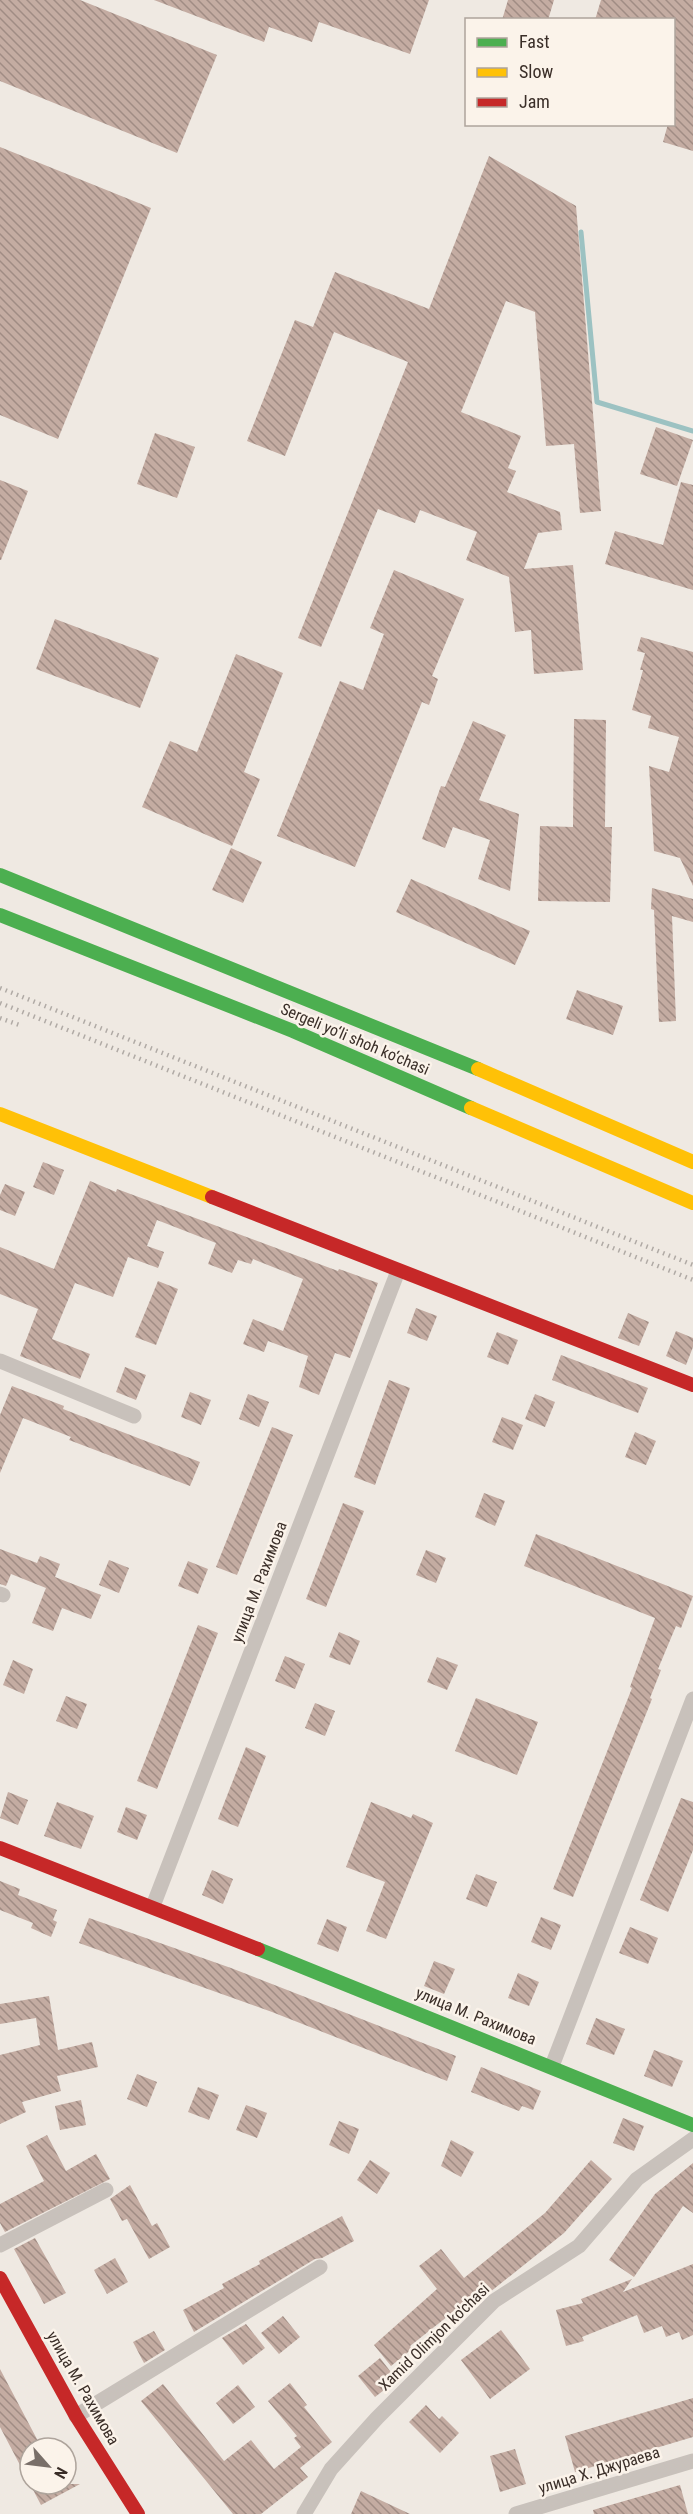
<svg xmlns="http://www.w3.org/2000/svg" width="693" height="2514" font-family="'Roboto Condensed',sans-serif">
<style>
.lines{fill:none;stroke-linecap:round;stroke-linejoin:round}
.stream{stroke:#9cc2c2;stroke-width:5}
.building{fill:url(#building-back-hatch)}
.street{stroke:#c8c1bb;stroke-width:15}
.fast{stroke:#4caf50;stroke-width:14}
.slow{stroke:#ffc107;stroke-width:14}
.jam{stroke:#c62828;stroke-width:14}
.rail{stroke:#b0aaa5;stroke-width:4.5;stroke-dasharray:1.5 4.5;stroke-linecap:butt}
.labels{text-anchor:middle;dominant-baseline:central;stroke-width:5;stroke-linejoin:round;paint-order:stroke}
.street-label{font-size:16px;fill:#3a2e28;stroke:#fbf3ea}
</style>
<defs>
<pattern id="building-back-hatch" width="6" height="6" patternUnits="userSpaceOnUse" patternTransform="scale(1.5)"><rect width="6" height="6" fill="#c4aca2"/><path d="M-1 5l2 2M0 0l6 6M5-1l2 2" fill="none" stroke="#a08c84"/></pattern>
</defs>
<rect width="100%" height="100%" fill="#efe9e2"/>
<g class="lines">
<polyline class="stream" points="581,232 597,402 693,431"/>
</g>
<g class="building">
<polygon points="0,0 80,0 217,55 177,153 0,81"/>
<polygon points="154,0 429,0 410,54 319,22 312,42 269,27 264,42"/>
<polygon points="508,0 554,0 548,20 502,20"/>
<polygon points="601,0 693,0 693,151 663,142 668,124 674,124 674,20 595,20"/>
<polygon points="0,147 151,208 58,439 0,415"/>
<polygon points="489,156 576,206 601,511 580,513 574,444 546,446 535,312 506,301 461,412 521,436 508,468 516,471 507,492 560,512 562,530 538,533 524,569 573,565 583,670 534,674 531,630 515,632 509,577 466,560 477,532 420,510 415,523 378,509 321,647 298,638 408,362 334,332 285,456 247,441 295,320 313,327 335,272 429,309"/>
<polygon points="656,427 693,440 677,486 640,474"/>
<polygon points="155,433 195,447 177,498 137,484"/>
<polygon points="0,480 28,491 1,560 0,560"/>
<polygon points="681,482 693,485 693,590 605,564 615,531 663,545"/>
<polygon points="394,570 464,599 432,676 438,679 429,705 422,702 355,867 277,836 340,681 363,690 384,634 370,628"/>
<polygon points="55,619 159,658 140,708 36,669"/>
<polygon points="641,637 693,652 693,886 680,858 654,851 649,766 669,772 679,737 648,728 651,716 632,710 643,670 640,670 645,653 637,651"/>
<polygon points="236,654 283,673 244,772 260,779 232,846 142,807 170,741 197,752"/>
<polygon points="574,719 606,720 605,827 612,827 610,902 538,901 540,826 573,827"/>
<polygon points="473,721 506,735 479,800 519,814 510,891 478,879 490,840 453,827 445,848 422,839 441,786 445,787"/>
<polygon points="231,848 262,862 243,903 212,890"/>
<polygon points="411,879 530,931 515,965 396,912"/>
<polygon points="652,888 693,899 693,922 672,916 676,1021 659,1022 654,910 651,909"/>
<polygon points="577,990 623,1006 613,1035 566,1019"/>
<polygon points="43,1162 64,1170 54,1195 33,1187"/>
<polygon points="90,1181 116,1192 117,1189 338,1271 339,1269 378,1283 350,1358 335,1353 319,1395 299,1387 308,1356 268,1341 264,1352 243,1344 253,1319 283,1331 303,1279 253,1259 251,1264 238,1260 232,1273 208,1264 216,1243 157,1220 147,1246 164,1252 158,1268 128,1257 113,1297 75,1283 52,1339 90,1354 80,1379 20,1356 38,1309 0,1294 0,1247 54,1269"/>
<polygon points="5,1184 25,1192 15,1216 0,1210 0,1195"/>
<polygon points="158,1281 178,1289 156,1345 135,1337"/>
<polygon points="416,1308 437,1316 427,1341 407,1333"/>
<polygon points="628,1313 649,1322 639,1346 618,1338"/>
<polygon points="676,1331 693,1338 693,1347 686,1365 666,1356"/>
<polygon points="497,1332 518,1340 508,1365 487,1357"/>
<polygon points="561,1355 648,1388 638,1413 552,1380"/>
<polygon points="125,1367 146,1375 136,1400 116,1392"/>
<polygon points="389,1380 410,1388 375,1485 354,1477"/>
<polygon points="12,1386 64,1406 63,1409 200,1462 190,1486 69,1440 71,1437 23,1418 0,1473 0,1415"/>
<polygon points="190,1392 211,1400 201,1425 181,1417"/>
<polygon points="248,1394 269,1402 259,1427 239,1419"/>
<polygon points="535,1394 555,1402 545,1427 525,1419"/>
<polygon points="502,1417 523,1425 513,1450 492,1442"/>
<polygon points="272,1427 293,1435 237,1575 216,1567"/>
<polygon points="635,1432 656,1441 646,1465 625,1457"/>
<polygon points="484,1493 505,1501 495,1526 475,1517"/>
<polygon points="343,1503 364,1511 326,1607 306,1599"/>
<polygon points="536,1534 693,1596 681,1628 676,1626 658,1669 661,1670 650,1698 652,1699 573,1897 553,1889 632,1688 630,1687 655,1618 524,1566"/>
<polygon points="0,1549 37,1563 40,1556 60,1564 55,1577 101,1595 91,1619 62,1608 53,1631 32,1623 46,1588 11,1574 6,1586 0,1584"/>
<polygon points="426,1550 446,1558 436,1583 416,1575"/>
<polygon points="109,1560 129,1568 119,1593 99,1585"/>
<polygon points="188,1561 208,1569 198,1594 178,1586"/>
<polygon points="198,1625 218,1633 157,1789 137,1781"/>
<polygon points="339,1632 360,1641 350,1665 329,1657"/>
<polygon points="285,1656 305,1664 295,1689 275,1681"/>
<polygon points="437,1657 458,1665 447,1690 427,1682"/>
<polygon points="13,1660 33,1669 24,1694 3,1685"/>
<polygon points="66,1696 87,1704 77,1729 56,1721"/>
<polygon points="476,1698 538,1722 517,1775 455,1751"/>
<polygon points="315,1703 335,1711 325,1736 305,1728"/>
<polygon points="246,1747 266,1756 238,1827 218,1819"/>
<polygon points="8,1792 28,1800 18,1825 0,1818"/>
<polygon points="681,1798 693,1802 693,1850 668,1912 640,1900"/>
<polygon points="57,1802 94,1816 81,1849 44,1836"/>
<polygon points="371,1802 411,1818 413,1814 433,1823 386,1939 366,1931 385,1882 346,1867"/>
<polygon points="126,1807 147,1815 137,1840 117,1832"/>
<polygon points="212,1870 233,1879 223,1904 202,1895"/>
<polygon points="476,1874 497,1882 487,1907 466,1899"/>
<polygon points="0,1881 20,1889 18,1895 57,1910 53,1920 57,1922 51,1937 31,1928 33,1923 0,1910"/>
<polygon points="541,1917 561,1925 551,1950 531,1942"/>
<polygon points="89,1918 231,1968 456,2056 447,2081 272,2012 79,1943"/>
<polygon points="327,1919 347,1927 338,1952 317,1944"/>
<polygon points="630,1927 658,1938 648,1964 619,1953"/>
<polygon points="434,1961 455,1969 444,1994 424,1986"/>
<polygon points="518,1973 539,1982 529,2006 508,1998"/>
<polygon points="49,1996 58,2050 92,2042 98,2067 57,2076 61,2091 22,2102 26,2112 0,2124 0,2055 40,2045 36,2018 0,2024 0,2004"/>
<polygon points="596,2018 625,2029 614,2055 586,2044"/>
<polygon points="654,2050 683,2061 672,2087 644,2076"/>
<polygon points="481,2067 541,2091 533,2110 522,2106 519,2111 471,2092"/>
<polygon points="137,2074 157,2082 147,2107 127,2099"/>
<polygon points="198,2087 219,2095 209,2120 188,2112"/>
<polygon points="81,2100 86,2125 60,2130 55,2106"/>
<polygon points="246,2105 267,2113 257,2138 236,2130"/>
<polygon points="623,2118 644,2126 634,2151 613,2143"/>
<polygon points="339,2121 359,2129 349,2154 329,2145"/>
<polygon points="47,2135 66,2171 96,2154 110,2179 5,2232 0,2223 0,2204 44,2181 26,2146"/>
<polygon points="451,2140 474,2152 461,2177 441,2166"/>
<polygon points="370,2160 390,2173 377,2194 357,2180"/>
<polygon points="591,2160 612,2179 564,2233 480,2300 476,2294 410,2346 412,2349 391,2366 374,2345 437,2289 419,2266 441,2249 464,2278 545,2213"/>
<polygon points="693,2163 693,2213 683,2206 634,2277 609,2260 655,2194"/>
<polygon points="130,2185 152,2226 157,2223 170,2247 149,2259 127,2219 122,2221 110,2199"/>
<polygon points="342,2216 354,2241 322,2258 315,2259 194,2332 183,2310 224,2288 222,2284 260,2264 259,2261"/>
<polygon points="35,2238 66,2293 44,2304 14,2249"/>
<polygon points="115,2258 128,2282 107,2294 94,2270"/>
<polygon points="693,2264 693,2335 682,2340 679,2332 666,2337 662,2326 644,2333 637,2315 582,2337 584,2341 566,2346 556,2310 583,2303 581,2299 632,2279 623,2292"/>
<polygon points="283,2316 300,2337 279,2354 261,2333"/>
<polygon points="246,2324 265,2348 243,2365 222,2338"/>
<polygon points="501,2330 530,2369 490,2399 461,2360"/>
<polygon points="154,2331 165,2350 144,2363 133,2342"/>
<polygon points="380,2358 397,2380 375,2397 358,2376"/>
<polygon points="0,2369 39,2443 30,2448 30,2484 80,2484 41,2505 0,2427"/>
<polygon points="290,2383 307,2405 304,2407 332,2442 300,2468 308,2477 261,2514 233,2514 141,2401 163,2384 224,2461 251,2440 274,2469 301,2447 294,2438 297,2436 268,2401"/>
<polygon points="238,2385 255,2407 233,2424 216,2403"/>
<polygon points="693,2398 693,2437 575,2472 565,2436"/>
<polygon points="426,2405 439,2419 442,2416 459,2433 440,2453 409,2422"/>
<polygon points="515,2449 526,2484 500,2492 490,2456"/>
<polygon points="680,2485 688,2514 594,2514 593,2510"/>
<polygon points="361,2491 410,2514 351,2514"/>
</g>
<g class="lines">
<g class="street">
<polyline points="0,1361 134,1416"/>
<polyline points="0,1594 3,1595"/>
<polyline points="153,1906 398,1271"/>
<polyline points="552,2066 693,1699"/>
<polyline points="0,2245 106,2190"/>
<polyline points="76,2416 320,2267"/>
<polyline points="304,2514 331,2469 377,2418 494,2301 579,2246 637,2179 693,2139"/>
<polyline points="516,2514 693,2461"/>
</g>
<g class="fast">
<polyline points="0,875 478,1069"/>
<polyline points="0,915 293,1031 471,1108"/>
<polyline points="258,1949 693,2125"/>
</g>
<g class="slow">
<polyline points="478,1069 693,1162"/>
<polyline points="471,1108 693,1203"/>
<polyline points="0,1114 212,1197"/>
</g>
<g class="jam">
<polyline points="212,1197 693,1385"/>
<polyline points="0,1848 258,1949"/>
<polyline points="0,2278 76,2416 138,2514"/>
</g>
<g class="rail">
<polyline points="0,988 693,1265"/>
<polyline points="0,1003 693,1280"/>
<polyline points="0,1018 22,1026"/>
</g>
</g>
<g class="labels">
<g class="street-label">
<text transform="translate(355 1039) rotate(23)">Sergeli yo‘li shoh ko‘chasi</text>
<text transform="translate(259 1582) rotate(-69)">улица М. Рахимова</text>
<text transform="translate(476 2016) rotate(22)">улица М. Рахимова</text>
<text transform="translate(434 2337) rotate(-44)">Xamid Olimjon ko'chasi</text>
<text transform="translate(83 2388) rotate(60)">улица М. Рахимова</text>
<text transform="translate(599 2470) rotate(-17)">улица Х. Джураева</text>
</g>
</g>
<rect x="465" y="18" width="210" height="108" fill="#fbf3ea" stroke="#aea49c" stroke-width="1.5"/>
<rect x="477" y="38" width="30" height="9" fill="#4caf50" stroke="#aea49c" stroke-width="1.5"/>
<text x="519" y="48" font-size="18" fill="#3a2e28">Fast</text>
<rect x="477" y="68" width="30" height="9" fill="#ffc107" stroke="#aea49c" stroke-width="1.5"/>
<text x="519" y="78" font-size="18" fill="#3a2e28">Slow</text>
<rect x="477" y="98" width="30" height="9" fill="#c62828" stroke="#aea49c" stroke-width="1.5"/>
<text x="519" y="108" font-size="18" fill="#3a2e28">Jam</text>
<g transform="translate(48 2466) rotate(118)"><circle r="28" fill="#fbf3ea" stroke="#aea49c" stroke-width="1.5"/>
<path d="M0-4.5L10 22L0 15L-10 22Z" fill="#796f69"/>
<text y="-9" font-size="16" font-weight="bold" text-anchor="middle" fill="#3a2e28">N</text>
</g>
</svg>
